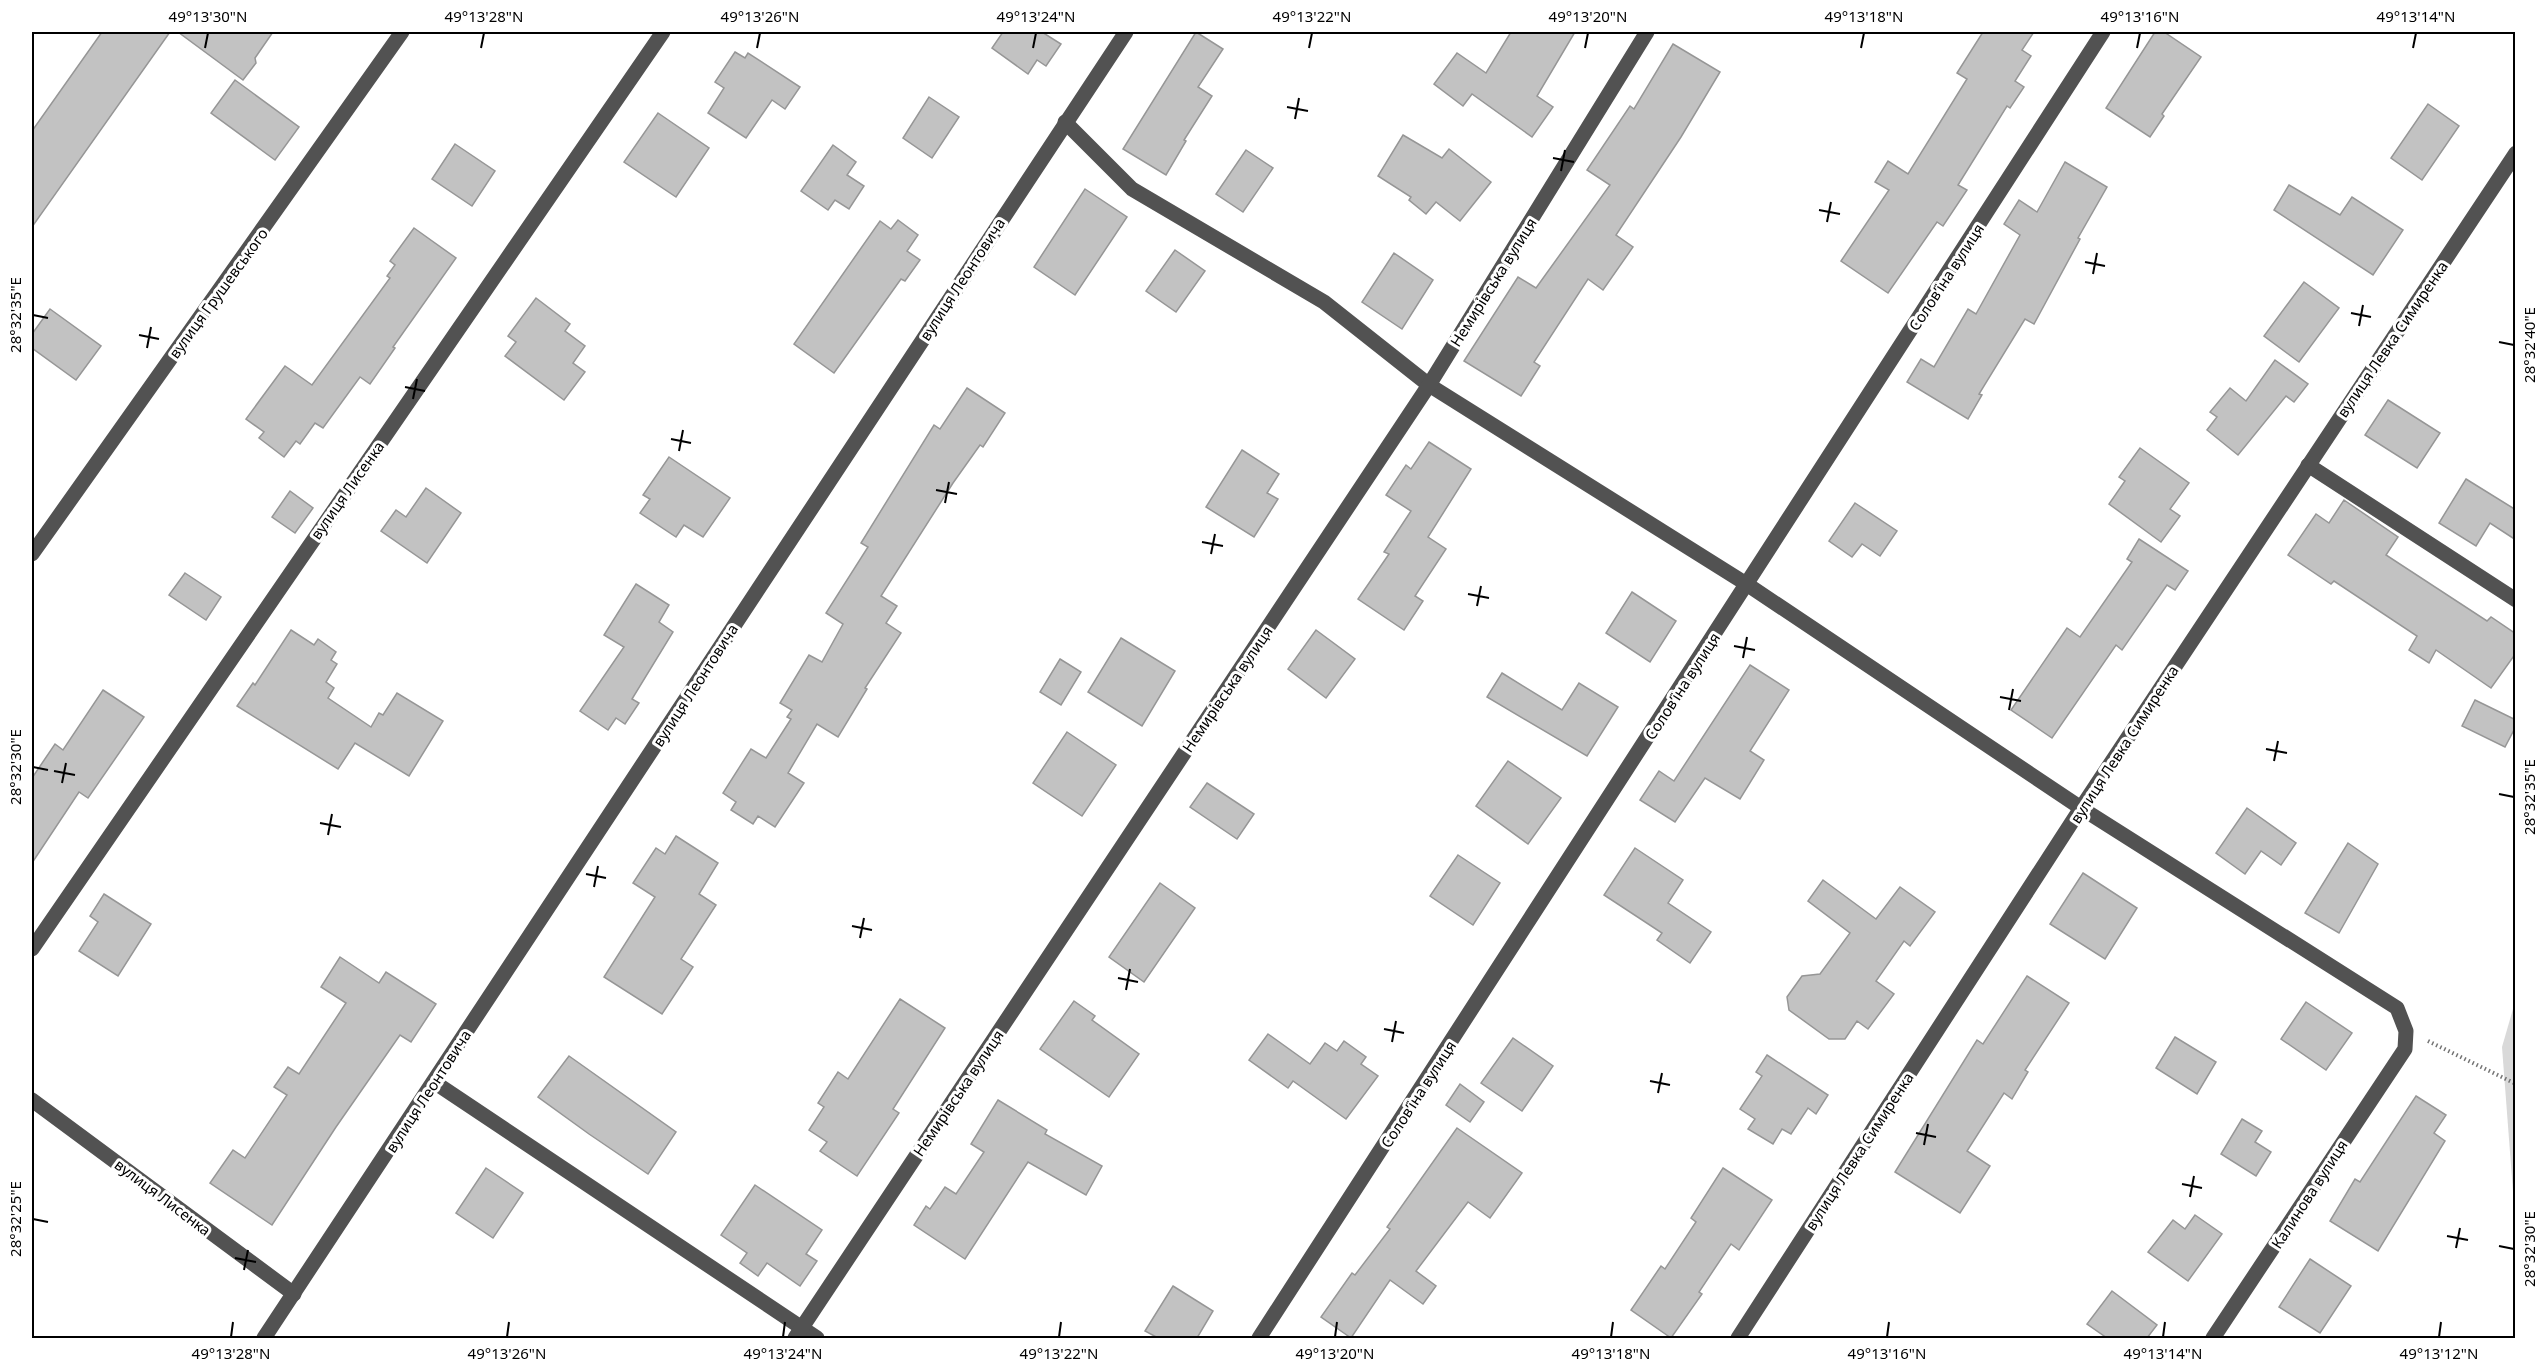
<svg xmlns="http://www.w3.org/2000/svg" width="2547" height="1370" font-family="'Noto Sans',sans-serif">
<style>
.green{fill:#d9d9d9}
.building{fill:#c2c2c2;stroke:#969696;stroke-width:1.5}
.lines{fill:none;stroke-linecap:round;stroke-linejoin:round}
.path{stroke:#747474;stroke-width:4;stroke-dasharray:1.5 3;stroke-linecap:butt}
.minor{stroke:#525252;stroke-width:15}
.ticks{fill:none;stroke:#000;stroke-width:2}
.labels{text-anchor:middle;dominant-baseline:central;stroke-width:6;stroke-linejoin:round;paint-order:stroke}
.street-label{font-size:15px;fill:#000;stroke:#fff}
.neatline{fill:none;stroke:#000;stroke-width:2}
.ticks-label{font-size:15px;text-anchor:middle;fill:#000}
</style>
<rect width="100%" height="100%" fill="#fff"/>
<polygon class="green" points="2515,1002 2515,1218 2502,1047"/>
<g class="building">
<polygon points="102,32 170,32 32,227 32,131"/>
<polygon points="178,32 273,32 255,58 256,63 243,80"/>
<polygon points="1003,32 1042,32 1061,44 1046,66 1037,60 1028,74 992,48"/>
<polygon points="1196,32 1223,49 1198,87 1212,96 1184,140 1186,141 1166,175 1123,149"/>
<polygon points="1511,32 1575,32 1537,96 1553,107 1532,137 1472,94 1463,106 1434,84 1457,53 1486,73"/>
<polygon points="1983,32 2034,32 2022,50 2031,56 2015,81 2024,87 2010,108 2007,106 1958,185 1967,190 1943,226 1937,222 1888,293 1841,261 1889,190 1875,182 1888,161 1908,174 1967,79 1957,73"/>
<polygon points="2155,32 2164,32 2201,57 2162,114 2164,116 2150,137 2106,108"/>
<polygon points="1673,44 1720,72 1681,137 1616,235 1633,247 1603,290 1588,279 1534,362 1540,366 1521,396 1464,361 1518,277 1536,288 1610,185 1587,170 1630,106 1634,109"/>
<polygon points="735,52 745,58 748,53 800,87 785,109 772,100 746,138 708,113 724,88 715,82"/>
<polygon points="235,80 299,127 275,160 211,113"/>
<polygon points="929,97 959,117 932,158 903,138"/>
<polygon points="2428,104 2459,126 2422,180 2391,158"/>
<polygon points="658,113 709,148 676,197 624,162"/>
<polygon points="1403,135 1442,158 1449,149 1491,182 1460,221 1436,202 1426,214 1409,200 1411,197 1378,176"/>
<polygon points="455,144 495,171 472,206 432,179"/>
<polygon points="833,145 856,162 847,175 864,186 849,209 835,200 828,210 801,191"/>
<polygon points="1246,150 1273,168 1243,212 1216,194"/>
<polygon points="2065,162 2107,187 2078,238 2080,239 2034,324 2025,319 1979,394 1982,395 1968,419 1907,382 1921,359 1934,367 1968,309 1976,314 2020,235 2004,224 2019,200 2037,212"/>
<polygon points="2289,185 2340,215 2352,197 2403,230 2373,275 2274,210"/>
<polygon points="1085,189 1127,217 1075,295 1034,267"/>
<polygon points="898,220 918,235 907,251 920,260 905,281 901,279 834,373 794,344 880,221 891,229"/>
<polygon points="414,228 456,258 393,347 395,348 370,384 360,377 323,428 315,423 300,444 296,441 284,457 259,438 264,432 246,419 285,366 312,385 390,278 387,276 395,265 390,261"/>
<polygon points="1175,250 1205,271 1176,312 1146,291"/>
<polygon points="1394,253 1433,280 1402,329 1362,302"/>
<polygon points="2304,282 2339,308 2299,362 2264,336"/>
<polygon points="536,298 570,324 565,331 585,346 573,363 585,372 564,400 505,356 516,342 508,336"/>
<polygon points="50,309 101,346 76,380 32,348 32,334"/>
<polygon points="2275,360 2308,384 2294,402 2286,396 2238,455 2207,430 2217,417 2210,412 2230,388 2246,401"/>
<polygon points="967,388 1005,413 983,447 980,445 953,483 881,596 897,606 886,623 901,633 865,688 867,689 838,737 817,724 788,773 804,783 775,827 758,816 753,824 731,810 736,802 723,793 751,749 766,758 791,719 787,717 792,710 780,703 809,655 822,662 843,624 826,613 868,547 861,543 934,425 940,429"/>
<polygon points="2388,400 2440,433 2417,468 2365,435"/>
<polygon points="1429,442 1471,469 1428,537 1446,549 1415,596 1423,601 1404,630 1358,599 1389,554 1384,552 1411,511 1386,495 1406,465 1411,469"/>
<polygon points="2140,448 2189,483 2170,509 2180,516 2161,542 2109,504 2125,481 2119,477"/>
<polygon points="1242,450 1279,474 1267,493 1278,499 1254,537 1206,507"/>
<polygon points="669,457 730,498 703,537 684,525 676,537 640,513 650,499 643,495"/>
<polygon points="2466,479 2516,510 2516,540 2490,523 2476,546 2439,523"/>
<polygon points="426,488 461,513 427,563 381,531 396,510 406,517"/>
<polygon points="290,491 313,508 295,533 272,517"/>
<polygon points="2344,500 2398,537 2386,555 2487,621 2491,617 2516,634 2516,653 2491,688 2436,650 2429,663 2409,650 2417,636 2334,581 2331,584 2288,555 2316,514 2329,523"/>
<polygon points="1855,503 1897,531 1880,556 1862,544 1852,557 1829,541"/>
<polygon points="2139,539 2188,571 2175,590 2167,585 2122,650 2116,645 2052,738 2011,710 2067,628 2080,637 2132,562 2127,559"/>
<polygon points="185,573 221,597 206,620 169,595"/>
<polygon points="636,584 669,605 659,622 673,632 632,699 639,703 625,724 616,718 608,730 580,711 624,647 604,635"/>
<polygon points="1632,592 1676,621 1650,662 1606,633"/>
<polygon points="291,630 314,645 318,639 336,652 331,660 337,664 326,682 334,688 328,698 371,727 379,713 383,715 397,693 443,721 409,776 355,743 338,769 237,706 253,683 255,685"/>
<polygon points="1316,630 1355,659 1326,698 1288,669"/>
<polygon points="1121,638 1175,671 1142,726 1088,692"/>
<polygon points="1060,659 1081,672 1061,705 1040,692"/>
<polygon points="1750,665 1789,690 1750,751 1764,760 1740,799 1705,778 1675,822 1640,800 1659,771 1674,781"/>
<polygon points="1502,673 1562,710 1579,683 1618,707 1587,756 1487,697"/>
<polygon points="103,690 144,717 88,798 79,792 32,863 32,778 55,744 63,750"/>
<polygon points="2475,700 2516,720 2516,726 2505,747 2462,726"/>
<polygon points="1067,732 1116,765 1082,816 1033,783"/>
<polygon points="1508,761 1561,798 1528,844 1476,806"/>
<polygon points="1207,783 1254,814 1237,839 1190,807"/>
<polygon points="2247,808 2296,843 2281,865 2261,851 2245,874 2216,853"/>
<polygon points="676,836 718,863 699,894 716,905 681,959 693,967 662,1014 604,977 655,897 633,883 656,848 665,854"/>
<polygon points="2348,843 2378,864 2339,933 2305,913"/>
<polygon points="1635,848 1683,880 1668,903 1711,932 1690,963 1657,940 1662,933 1604,895"/>
<polygon points="1458,855 1500,883 1473,925 1430,896"/>
<polygon points="2083,873 2137,908 2105,959 2050,924"/>
<polygon points="1823,880 1876,919 1900,887 1935,912 1910,946 1904,941 1876,981 1894,994 1868,1029 1857,1021 1845,1039 1829,1039 1789,1010 1787,997 1802,976 1820,974 1850,933 1808,901"/>
<polygon points="1160,883 1195,908 1144,982 1109,957"/>
<polygon points="104,894 151,924 118,976 79,951 98,922 90,916"/>
<polygon points="340,957 379,983 386,972 436,1004 411,1042 400,1035 336,1127 272,1225 210,1183 233,1150 245,1158 287,1095 274,1087 288,1067 299,1074 346,1003 321,987"/>
<polygon points="2027,976 2069,1003 2025,1070 2028,1072 2012,1099 2004,1093 1967,1151 1990,1166 1960,1213 1895,1172 1977,1040 1983,1044"/>
<polygon points="900,999 945,1028 893,1109 899,1113 857,1176 820,1151 827,1142 809,1130 824,1107 818,1103 838,1072 848,1079"/>
<polygon points="1074,1001 1095,1016 1092,1020 1139,1054 1109,1097 1040,1049"/>
<polygon points="2306,1002 2352,1033 2326,1070 2281,1039"/>
<polygon points="1268,1034 1310,1064 1325,1043 1337,1051 1344,1041 1366,1057 1361,1064 1378,1076 1346,1119 1293,1081 1288,1088 1249,1060"/>
<polygon points="2175,1037 2216,1062 2197,1094 2156,1068"/>
<polygon points="1513,1038 1553,1066 1522,1111 1481,1083"/>
<polygon points="1767,1055 1828,1095 1816,1114 1808,1108 1791,1134 1782,1129 1773,1144 1748,1129 1755,1119 1740,1109 1762,1076 1756,1072"/>
<polygon points="569,1056 676,1132 648,1174 589,1134 538,1097"/>
<polygon points="1460,1084 1484,1102 1470,1122 1446,1105"/>
<polygon points="2416,1096 2446,1115 2434,1133 2445,1141 2378,1251 2330,1221 2355,1179 2360,1182"/>
<polygon points="998,1100 1047,1130 1045,1134 1102,1166 1086,1195 1028,1162 965,1259 914,1225 926,1206 930,1209 945,1187 956,1194 984,1152 971,1144"/>
<polygon points="2242,1119 2262,1131 2255,1142 2271,1152 2256,1176 2221,1154"/>
<polygon points="1457,1128 1522,1173 1490,1218 1468,1202 1416,1271 1436,1286 1423,1304 1390,1280 1351,1338 1321,1317 1352,1273 1355,1275 1390,1229 1387,1227"/>
<polygon points="486,1168 523,1193 493,1238 456,1213"/>
<polygon points="1723,1168 1772,1200 1739,1250 1731,1244 1699,1292 1702,1294 1671,1338 1631,1310 1661,1266 1665,1269 1696,1222 1691,1218"/>
<polygon points="755,1185 822,1230 806,1254 817,1261 800,1286 767,1263 758,1276 740,1263 747,1253 721,1235"/>
<polygon points="2195,1215 2222,1234 2188,1281 2148,1252 2173,1220 2185,1229"/>
<polygon points="2310,1259 2351,1286 2320,1333 2279,1307"/>
<polygon points="1173,1286 1213,1311 1197,1338 1158,1338 1145,1331"/>
<polygon points="2112,1291 2157,1325 2147,1338 2107,1338 2087,1324"/>
</g>
<g class="lines">
<polyline class="path" points="2428,1041 2516,1084"/>
<g class="minor">
<polyline points="1065,122 1132,189 1324,302 1429,385 1748,585 2081,808 2397,1008 2406,1031 2405,1049 2213,1338"/>
<polyline points="2308,465 2516,600"/>
<polyline points="32,554 402,32"/>
<polyline points="32,949 663,32"/>
<polyline points="434,1082 817,1338"/>
<polyline points="32,1100 294,1294"/>
<polyline points="264,1338 1126,32"/>
<polyline points="795,1338 1429,385 1647,32"/>
<polyline points="1259,1338 2103,32"/>
<polyline points="1738,1338 2081,808 2516,153"/>
</g>
</g>
<path class="ticks" d="M205 48 208 33M481 48 484 33M757 48 760 33M1033 48 1036 33M1309 48 1312 33M1585 48 1588 33M1861 48 1864 33M2137 48 2140 33M2413 48 2416 33M1287 107 1308 111M1295 119 1299 98M1553 158 1574 162M1561 171 1565 150M1819 210 1840 214M1827 222 1831 202M2085 262 2105 266M2093 274 2097 253M2351 313 2371 317M33 315 48 318M2359 326 2363 305M139 335 159 339M2499 342 2514 345M147 348 151 327M405 387 425 391M413 399 417 379M671 439 691 443M679 451 683 430M936 490 957 494M945 503 949 482M1202 542 1223 546M1211 554 1215 534M1468 594 1489 598M1477 606 1481 586M1734 646 1755 650M1743 658 1747 637M2000 697 2021 701M2009 710 2013 689M2266 749 2287 753M2274 761 2278 741M33 767 48 770M54 771 75 775M62 783 66 763M2499 794 2514 797M320 823 341 827M328 835 332 814M586 874 606 878M594 887 598 866M852 926 872 930M860 938 864 918M1118 978 1138 982M1126 990 1130 969M1384 1029 1404 1033M1392 1042 1396 1021M1650 1081 1670 1085M1658 1093 1662 1073M1916 1133 1936 1137M1924 1145 1928 1124M2182 1184 2202 1188M2190 1197 2194 1176M33 1219 48 1222M2447 1236 2468 1240M2499 1246 2514 1249M2456 1248 2460 1228M235 1258 256 1262M244 1270 248 1250M231 1337 233 1322M507 1337 509 1322M783 1337 785 1322M1059 1337 1061 1322M1335 1337 1337 1322M1611 1337 1613 1322M1887 1337 1889 1322M2163 1337 2165 1322M2439 1337 2441 1322"/>
<g class="labels">
<g class="street-label">
<text transform="translate(1946 277) rotate(-57)">Соловʼїна вулиця</text>
<text transform="translate(962 279) rotate(-57)">вулиця Леонтовича</text>
<text transform="translate(1493 282) rotate(-58)">Немирівська вулиця</text>
<text transform="translate(218 293) rotate(-54)">вулиця Грушевського</text>
<text transform="translate(2392 339) rotate(-56)">вулиця Левка Симиренка</text>
<text transform="translate(347 490) rotate(-55)">вулиця Лисенка</text>
<text transform="translate(695 685) rotate(-57)">вулиця Леонтовича</text>
<text transform="translate(1682 686) rotate(-57)">Соловʼїна вулиця</text>
<text transform="translate(1227 689) rotate(-56)">Немирівська вулиця</text>
<text transform="translate(2124 744) rotate(-57)">вулиця Левка Симиренка</text>
<text transform="translate(428 1091) rotate(-57)">вулиця Леонтовича</text>
<text transform="translate(958 1093) rotate(-56)">Немирівська вулиця</text>
<text transform="translate(1418 1094) rotate(-57)">Соловʼїна вулиця</text>
<text transform="translate(1859 1151) rotate(-57)">вулиця Левка Симиренка</text>
<text transform="translate(2309 1194) rotate(-57)">Калинова вулиця</text>
<text transform="translate(163 1197) rotate(37)">вулиця Лисенка</text>
</g>
</g>
<rect width="2547" height="1370" fill="none" stroke="#ffffff" stroke-width="66"/>
<rect x="33" y="33" width="2481" height="1304" class="neatline"/>
<g class="ticks-label">
<text x="208" y="22">49°13'30"N</text>
<text x="484" y="22">49°13'28"N</text>
<text x="760" y="22">49°13'26"N</text>
<text x="1036" y="22">49°13'24"N</text>
<text x="1312" y="22">49°13'22"N</text>
<text x="1588" y="22">49°13'20"N</text>
<text x="1864" y="22">49°13'18"N</text>
<text x="2140" y="22">49°13'16"N</text>
<text x="2416" y="22">49°13'14"N</text>
<text transform="translate(16 315) rotate(-90)" y="5">28°32'35"E</text>
<text transform="translate(2530 345) rotate(-90)" y="5">28°32'40"E</text>
<text transform="translate(16 767) rotate(-90)" y="5">28°32'30"E</text>
<text transform="translate(2530 797) rotate(-90)" y="5">28°32'35"E</text>
<text transform="translate(16 1219) rotate(-90)" y="5">28°32'25"E</text>
<text transform="translate(2530 1249) rotate(-90)" y="5">28°32'30"E</text>
<text x="231" y="1359">49°13'28"N</text>
<text x="507" y="1359">49°13'26"N</text>
<text x="783" y="1359">49°13'24"N</text>
<text x="1059" y="1359">49°13'22"N</text>
<text x="1335" y="1359">49°13'20"N</text>
<text x="1611" y="1359">49°13'18"N</text>
<text x="1887" y="1359">49°13'16"N</text>
<text x="2163" y="1359">49°13'14"N</text>
<text x="2439" y="1359">49°13'12"N</text>
</g>
</svg>
